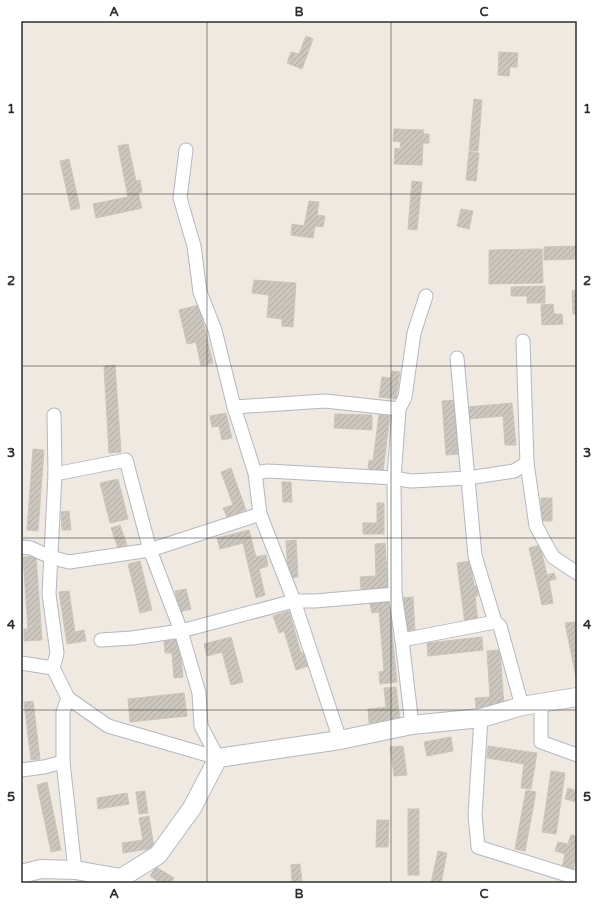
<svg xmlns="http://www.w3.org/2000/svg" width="598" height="904" font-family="'Varela Round',sans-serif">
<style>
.building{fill:url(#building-hatch);stroke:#cbc5ba}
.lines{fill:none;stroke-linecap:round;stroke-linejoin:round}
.street-casing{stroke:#b4b7c1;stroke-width:15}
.secondary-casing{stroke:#b4b7c1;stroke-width:20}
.street{stroke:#fff;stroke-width:13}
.secondary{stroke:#fff;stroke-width:18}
.grid{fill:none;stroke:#2e2e2e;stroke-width:1;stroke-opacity:0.55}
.neatline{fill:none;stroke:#2e2e2e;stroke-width:1.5}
.grid-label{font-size:13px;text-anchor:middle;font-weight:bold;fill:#2e2e2e}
</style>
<defs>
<pattern id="building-hatch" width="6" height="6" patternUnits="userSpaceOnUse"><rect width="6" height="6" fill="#cbc7bf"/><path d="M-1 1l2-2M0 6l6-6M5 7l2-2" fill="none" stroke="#afaba4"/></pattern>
</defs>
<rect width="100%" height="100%" fill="#efe9e1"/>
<g class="building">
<polygon points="306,36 313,39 302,69 287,63 291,52 299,54"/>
<polygon points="499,52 518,53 517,67 510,67 509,76 498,75"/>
<polygon points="474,99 482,100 478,151 469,151"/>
<polygon points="394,129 424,130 423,134 429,134 429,143 423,143 422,165 394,164 395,148 400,149 401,142 393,141"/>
<polygon points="128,144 136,181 140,180 142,192 138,193 142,208 96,218 93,204 128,197 118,146"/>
<polygon points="469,152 479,153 476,181 466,180"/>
<polygon points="69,159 80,208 71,210 60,161"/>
<polygon points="412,181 422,182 417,230 408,229"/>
<polygon points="309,201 319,202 317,215 325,216 323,227 315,226 313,238 291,235 292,224 304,226"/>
<polygon points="461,209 473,211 469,229 457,226"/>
<polygon points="577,246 577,259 544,260 544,247"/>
<polygon points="542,249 543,283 489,284 489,250"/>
<polygon points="254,280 296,283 293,327 282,326 282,319 267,317 269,295 252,293"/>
<polygon points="545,286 545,303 527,303 527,296 511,296 511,287"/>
<polygon points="577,290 577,314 573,314 572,291"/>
<polygon points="553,304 554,314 562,314 563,324 542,325 541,305"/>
<polygon points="199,305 213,363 201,366 196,342 187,344 179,310"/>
<polygon points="115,365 121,452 109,453 104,366"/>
<polygon points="392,371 400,372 396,399 379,397 382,377 391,378"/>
<polygon points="458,400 461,454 446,455 442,401"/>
<polygon points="512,403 516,445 505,445 503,416 468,419 467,407"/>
<polygon points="226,413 232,438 222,440 219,426 212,427 210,416"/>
<polygon points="335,414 372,415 372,430 334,428"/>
<polygon points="379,414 390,416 383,471 368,470 369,460 373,461"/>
<polygon points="33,449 44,450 38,531 27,530"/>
<polygon points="231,468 246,510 227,517 223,508 233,505 221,472"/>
<polygon points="118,479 128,519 110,523 100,483"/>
<polygon points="282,482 291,482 292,502 283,502"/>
<rect x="541" y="498" width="11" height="23"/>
<polygon points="377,503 384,503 384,534 363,534 363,523 377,523"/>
<polygon points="69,511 71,530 62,530 61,512"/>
<polygon points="120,525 127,545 118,548 111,528"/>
<polygon points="249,530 256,557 266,555 268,566 259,569 265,595 256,598 243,543 220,549 217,538"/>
<polygon points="296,540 298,577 288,578 286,541"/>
<polygon points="385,543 388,589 361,590 360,577 376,576 375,544"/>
<polygon points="540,545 547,575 554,573 556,579 549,581 553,603 542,605 529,548"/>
<polygon points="36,556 42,640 24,641 24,629 28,629 23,557"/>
<polygon points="140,561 152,610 140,613 128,564"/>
<polygon points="470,561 474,586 477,586 478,596 475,596 478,622 465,624 457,563"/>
<polygon points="186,589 191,609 180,612 175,591"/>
<polygon points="69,591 75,632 84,630 86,641 67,644 59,592"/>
<polygon points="413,597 415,631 404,631 402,598"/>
<polygon points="389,601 397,682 380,684 379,672 384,671 379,612 372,613 370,603"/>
<polygon points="289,611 301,653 307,651 311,665 296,670 284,631 279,633 273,616"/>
<polygon points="575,622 577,634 577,682 565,623"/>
<polygon points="231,637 243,682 231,685 222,652 207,656 204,644"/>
<polygon points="482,637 483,650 428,656 427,643"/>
<polygon points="179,639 183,677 174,678 172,653 165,653 164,641"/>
<polygon points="500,650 504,706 476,708 475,698 490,697 487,651"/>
<polygon points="396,687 400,720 369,723 368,709 386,707 384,688"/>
<polygon points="184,693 187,716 130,722 128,699"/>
<polygon points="33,701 40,759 31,760 24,702"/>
<polygon points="451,737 453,751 427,756 424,742"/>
<polygon points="403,746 407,775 394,776 390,747"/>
<polygon points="488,746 537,753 531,789 521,788 524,764 487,758"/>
<polygon points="551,771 565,773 556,834 542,832"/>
<polygon points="47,782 61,850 51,852 37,785"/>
<polygon points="568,788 577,791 577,802 565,799"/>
<polygon points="526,790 536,792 525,851 515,849"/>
<polygon points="145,791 148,813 139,814 136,792"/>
<polygon points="127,793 129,804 98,809 97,798"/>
<rect x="408" y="809" width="11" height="66"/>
<polygon points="149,816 154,848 123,853 122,843 143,840 139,818"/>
<polygon points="377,820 389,820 388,847 376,847"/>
<polygon points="571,835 577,836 577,857 573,870 562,868 565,854 555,851 558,842 568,844"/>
<polygon points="438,851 447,853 441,883 431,883"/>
<polygon points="300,864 302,883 292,883 291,865"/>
<polygon points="156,867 174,878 171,883 160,883 150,876"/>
</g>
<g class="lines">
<defs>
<g id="street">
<polyline points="186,150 180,198 194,246 200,292 215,330 234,407 255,473 260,514 294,601 340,740"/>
<polyline points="523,341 527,463 536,526 553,557 577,573"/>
<polyline points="457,358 475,556 495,622 500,626 522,706"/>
<polyline points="234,407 325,401 399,409"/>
<polyline points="255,473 268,471 394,478 411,481 468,478 514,471 527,463"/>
<polyline points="55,474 126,460 150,550 181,631 199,693 201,726 218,758"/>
<polyline points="21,547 31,548 50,557 69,562 150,550 260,514"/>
<polyline points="101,640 132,638 181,631 294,601 315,601 395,594"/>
<polyline points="402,640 495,622"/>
<polyline points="21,663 53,668 68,698 108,726 218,758"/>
<polyline points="53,668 57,653 49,594 55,474 54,415"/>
<polyline points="68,698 63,712 63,762 75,870"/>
<polyline points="541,703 541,742 577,755"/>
<polyline points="481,718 475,815 478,847 577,878"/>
<polyline points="412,725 402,640 395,594 394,478 399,409 405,397 414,333 426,296"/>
<polyline points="21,770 44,767 63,762"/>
</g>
<polyline id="secondary" points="21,874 41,869 75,870 121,878 158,855 192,808 218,758 340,740 412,725 481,718 522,706 577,697"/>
</defs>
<use href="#street" class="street-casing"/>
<use href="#secondary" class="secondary-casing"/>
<use href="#street" class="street"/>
<use href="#secondary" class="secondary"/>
</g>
<path class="grid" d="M207 21V883M391 21V883M21 194H577M21 366H577M21 538H577M21 710H577"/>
<rect width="598" height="904" fill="none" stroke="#ffffff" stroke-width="44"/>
<rect x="22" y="22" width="554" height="860" class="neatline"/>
<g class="grid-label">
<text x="114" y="16">A</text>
<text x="299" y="16">B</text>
<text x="484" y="16">C</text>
<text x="11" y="113">1</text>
<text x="587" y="113">1</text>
<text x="11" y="285">2</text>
<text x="587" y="285">2</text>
<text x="11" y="457">3</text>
<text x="587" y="457">3</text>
<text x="11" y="629">4</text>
<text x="587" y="629">4</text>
<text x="11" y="801">5</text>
<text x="587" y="801">5</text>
<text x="114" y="898">A</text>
<text x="299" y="898">B</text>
<text x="484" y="898">C</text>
</g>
</svg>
